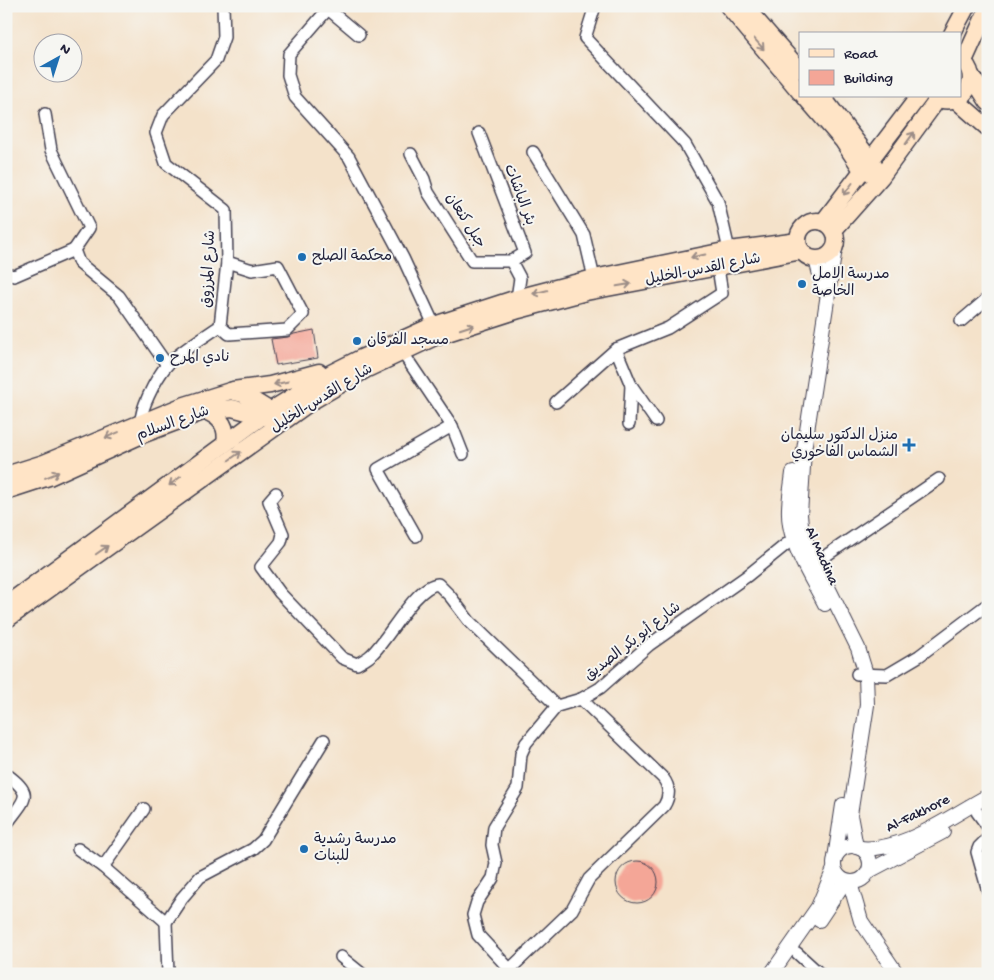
<svg xmlns="http://www.w3.org/2000/svg" width="994" height="980" font-family="'Gochi Hand','Playpen Sans Arabic',sans-serif">
<style>
.building{fill:#f4a697}
.lines{fill:none;stroke-linecap:round;stroke-linejoin:round}
.minor-casing{stroke:#423f50;stroke-width:14}
.tertiary-casing{stroke:#423f50;stroke-width:16}
.secondary-casing{stroke:#423f50;stroke-width:19}
.minor{stroke:#fff;stroke-width:11}
.tertiary{stroke:#fff;stroke-width:14}
.secondary{stroke:#ffe4c6;stroke-width:16}
.oneway{stroke:#9c8d87}
.poi-dot{fill:#1f6fb2;stroke:#f6f6f2;stroke-width:2}
.labels{text-anchor:middle;dominant-baseline:central;stroke-width:4;stroke-linejoin:round;paint-order:stroke}
.street-label{font-size:15px;fill:#22223b;stroke:#f6f6f2}
.poi-label{font-size:15px;fill:#22223b;stroke:#f6f6f2;text-anchor:start}
</style>
<rect width="100%" height="100%" fill="#f6f6f2"/>
<filter id="ink" filterUnits="userSpaceOnUse"><feTurbulence type="fractalNoise" baseFrequency=".02" numOctaves="2"/><feDisplacementMap in="SourceGraphic" scale="10" xChannelSelector="R" yChannelSelector="G"/><feConvolveMatrix kernelMatrix="1 2 1 2 8 2 1 2 1" color-interpolation-filters="sRGB"/></filter>
<filter id="wash" filterUnits="userSpaceOnUse"><feTurbulence type="fractalNoise" baseFrequency=".0096" numOctaves="4" result="noise"/><feDisplacementMap in="SourceGraphic" scale="20" xChannelSelector="R" yChannelSelector="G"/><feGaussianBlur stdDeviation="1.12" result="paint"/><feColorMatrix in="noise" values="0 0 0 0 0 0 0 0 0 0 0 0 0 0 0 0 0 1.4 0 .05"/><feComposite in="paint" operator="in"/></filter>
<g filter="url(#wash)">
<rect width="100%" height="100%" fill="#f4e2ca"/>
<g id="blocks">
<g class="building">
<polygon points="314,330 318,358 276,365 271,339 288,337 294,334"/>
<circle cx="637" cy="882" r="21"/>
</g>
</g>
</g>
<g filter="url(#ink)">
<use href="#blocks" fill-opacity="0" stroke="#423f50" stroke-width="1"/>
<g class="lines">
<defs>
<g id="minor">
<polyline points="595,6 585,38 685,144 718,202 729,250"/>
<polyline points="359,35 328,9 289,54 288,75 295,97 349,157 403,258 434,325"/>
<polyline points="45,114 51,150 89,228 74,250 79,263 119,296 167,365"/>
<polyline points="479,133 525,253 511,261"/>
<polyline points="533,152 584,235 594,278"/>
<polyline points="411,154 424,179 428,192 472,261 511,261 520,278 517,298"/>
<polyline points="6,274 14,276 74,250"/>
<polyline points="961,321 988,298"/>
<polyline points="220,326 229,334 287,330 303,314 278,266 252,270 227,262"/>
<polyline points="616,349 668,328 722,293 718,268"/>
<polyline points="403,353 452,426 378,469 416,536"/>
<polyline points="556,402 616,349 631,385 656,421"/>
<polyline points="629,424 631,385"/>
<polyline points="452,426 463,454"/>
<path d="M142 428C136 414 157 377 167 365 180 351 204 337 220 326L227 262 226 210 166 163 156 133 163 115 216 60 224 37 223 6"/>
<path d="M276 493 269 501 283 534 281 542 261 567 280 593 342 658 357 664C362 661 367 659 371 655 389 639 415 586 438 584L450 596 469 621 557 706"/>
<polyline points="815,563 939,479"/>
<polyline points="857,674 887,675 919,656 988,604"/>
<path d="M6 774C36 796 24 799 6 825"/>
<polyline points="977,812 988,827"/>
<polyline points="988,838 979,847 977,852 988,891"/>
<polyline points="78,849 103,867 166,922"/>
<polyline points="103,867 144,809"/>
<polyline points="797,953 820,974"/>
<polyline points="341,957 362,974"/>
<path d="M510 969 572 910 589 879 664 806C670 796 670 787 663 778L581 699"/>
<polyline points="168,974 166,922 182,898 200,877 253,849 263,840 324,740"/>
<polyline points="514,974 478,935 473,915 477,902 493,878 496,863 492,845 494,827 518,788 521,754 526,743 557,706 581,699 600,688 649,645 747,576 799,534"/>
</g>
<g id="tertiary">
<polyline points="835,248 804,450 800,515 802,532 812,555 858,648 866,674 867,705 850,815 856,847"/>
<polyline points="816,259 824,291"/>
<path d="M793 473C791 490 787 508 790 525 795 553 812 579 825 604"/>
<circle cx="852" cy="864" r="18"/>
<path d="M859 848C903 853 950 816 988 796"/>
<polyline points="835,858 843,805"/>
<polyline points="869,871 943,832"/>
<polyline points="850,883 861,921 897,974"/>
<polyline points="819,920 845,881"/>
<polyline points="771,974 818,907 834,869"/>
</g>
<g id="secondary">
<polyline points="728,6 800,92"/>
<polyline points="744,6 800,70"/>
<polyline points="952,34 967,6"/>
<polyline points="964,61 988,8"/>
<polyline points="971,75 988,102"/>
<polyline points="804,96 843,141 862,170 872,173"/>
<polyline points="822,96 875,166"/>
<path d="M934 96C960 113 986 77 960 59"/>
<polyline points="956,100 988,128"/>
<circle cx="817" cy="240" r="19"/>
<polyline points="823,222 919,96"/>
<polyline points="834,230 881,177 938,99"/>
<polyline points="233,390 270,385 319,372"/>
<path d="M205 411C221 417 228 427 225 444"/>
<polyline points="6,475 44,463 182,406 230,391 243,394 279,416"/>
<polyline points="6,491 49,477 144,434 205,411 232,408 270,418"/>
<polyline points="6,605 271,410 331,373 361,358 434,325 517,298 594,278 729,250 791,242"/>
<polyline points="6,620 312,401 365,370 435,337 519,310 586,292 802,251"/>
</g>
</defs>
<use href="#minor" class="minor-casing"/>
<use href="#tertiary" class="tertiary-casing"/>
<use href="#secondary" class="secondary-casing"/>
<use href="#minor" class="minor"/>
<use href="#tertiary" class="tertiary"/>
<use href="#secondary" class="secondary"/>
</g>
<defs><path id="oneway-shaft" d="M-6 0H5M1.5-3L5.5 0L1.5 3" fill="none" stroke-width="1.6" stroke-linecap="round" stroke-linejoin="round" transform="scale(1.25)"/></defs>
<g class="oneway">
<use href="#oneway-shaft" transform="translate(759 44) rotate(49)"/>
<use href="#oneway-shaft" transform="translate(910 138) rotate(-54)"/>
<use href="#oneway-shaft" transform="translate(848 189) rotate(127)"/>
<use href="#oneway-shaft" transform="translate(698 256) rotate(168)"/>
<use href="#oneway-shaft" transform="translate(624 285) rotate(-10)"/>
<use href="#oneway-shaft" transform="translate(540 292) rotate(166)"/>
<use href="#oneway-shaft" transform="translate(467 327) rotate(-18)"/>
<use href="#oneway-shaft" transform="translate(281 383) rotate(168)"/>
<use href="#oneway-shaft" transform="translate(112 435) rotate(157)"/>
<use href="#oneway-shaft" transform="translate(235 456) rotate(-35)"/>
<use href="#oneway-shaft" transform="translate(52 475) rotate(-23)"/>
<use href="#oneway-shaft" transform="translate(175 481) rotate(143)"/>
<use href="#oneway-shaft" transform="translate(102 550) rotate(-35)"/>
</g>
</g>
<g class="poi-dot">
<circle cx="302" cy="257" r="5"/>
<circle cx="802" cy="284" r="5"/>
<circle cx="357" cy="341" r="5"/>
<circle cx="160" cy="358" r="5"/>
<path d="M906.5 437.5h5v5h5v5h-5v5h-5v-5h-5v-5h5z"/>
<circle cx="304" cy="849" r="5"/>
</g>
<g class="labels">
<g class="street-label">
<text transform="translate(519 195) rotate(69)">بئر الباشات</text>
<text transform="translate(465 221) rotate(58)">جبل كنعان</text>
<text transform="translate(209 269) rotate(-87)">شارع المرزوق</text>
<text transform="translate(703 270) rotate(-11)">شارع القدس-الخليل</text>
<text transform="translate(322 399) rotate(-32)">شارع القدس-الخليل</text>
<text transform="translate(173 424) rotate(-20)">شارع السلام</text>
<text transform="translate(821 556) rotate(66)">Al Madina</text>
<text transform="translate(633 642) rotate(-38)">شارع أبو بكر الصديق</text>
<text transform="translate(918 814) rotate(-26)">Al-Fakhore</text>
</g>
<g class="poi-label">
<text x="312" y="257">محكمة الصلح</text>
<text x="812" y="275">مدرسة الامل<tspan x="812" dy="17">الخاصة</tspan></text>
<text x="367" y="341">مسجد الفرقان</text>
<text x="170" y="358">نادي المرح</text>
<text x="898" y="436" text-anchor="end">منزل الدكتور سليمان<tspan x="898" dy="17">الشماس الفاخوري</tspan></text>
<text x="314" y="840">مدرسة رشدية<tspan x="314" dy="17">للبنات</tspan></text>
</g>
</g>
<rect width="994" height="980" fill="none" stroke="#f6f6f2" stroke-width="25"/>
<rect x="799" y="32" width="162" height="65" fill="#f6f6f2" stroke="#a1a1a9"/>
<rect x="809" y="49" width="25" height="8" fill="#ffe4c6" stroke="#a1a1a9"/>
<text x="844" y="58" font-size="15" fill="#22223b">Road</text>
<rect x="809" y="70" width="25" height="15" fill="#f4a697" stroke="#a1a1a9"/>
<text x="844" y="82" font-size="15" fill="#22223b">Building</text>
<g transform="translate(58 58) rotate(39)"><circle r="24" fill="#f6f6f2" stroke="#a1a1a9"/>
<path d="M0-4L9 19L0 12L-9 19Z" fill="#1f6fb2"/>
<text y="-8" font-size="14" font-weight="bold" text-anchor="middle" fill="#22223b">N</text>
</g>
</svg>
